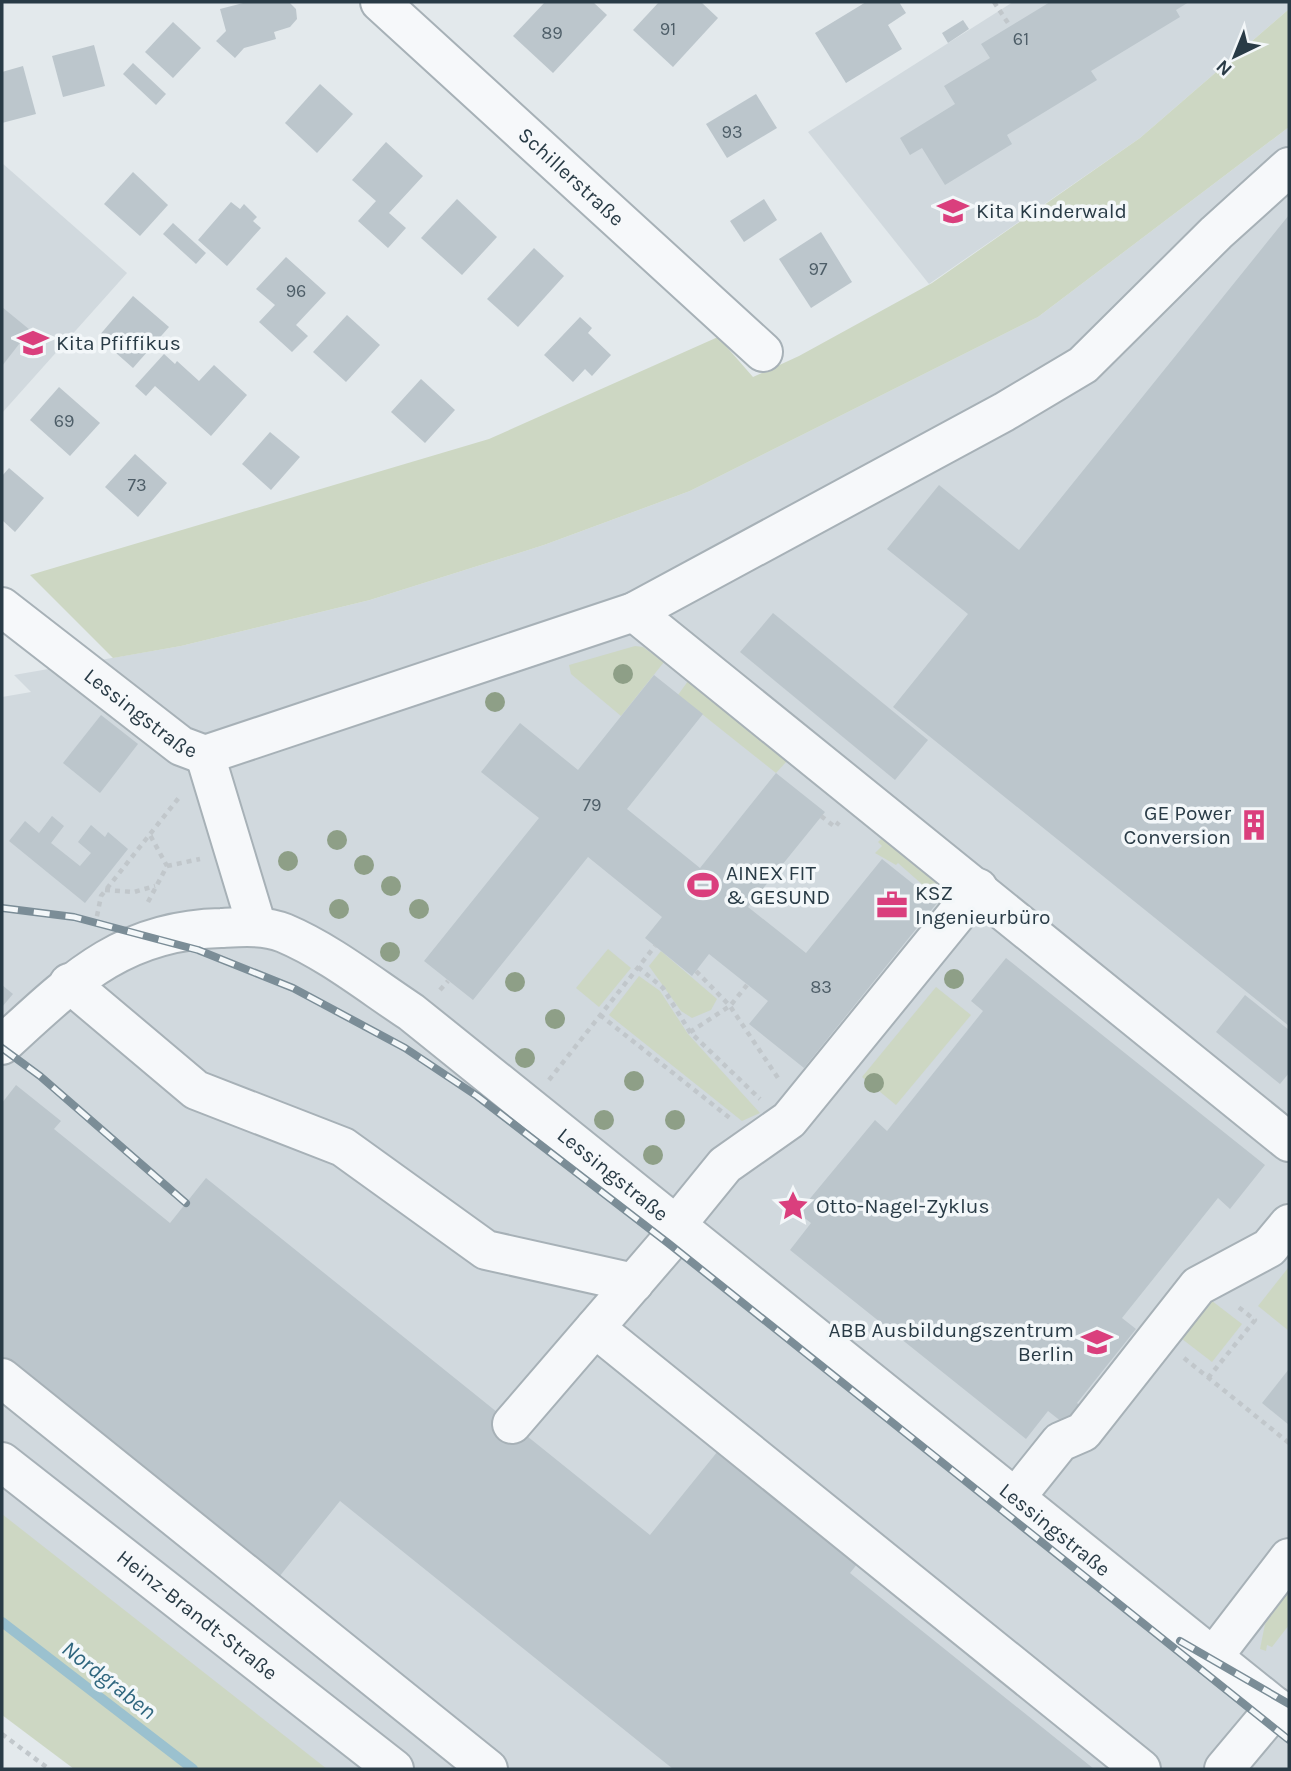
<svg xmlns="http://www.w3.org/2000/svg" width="1291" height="1771" font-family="Karla,sans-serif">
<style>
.built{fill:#d1d9de}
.green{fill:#cdd7c3}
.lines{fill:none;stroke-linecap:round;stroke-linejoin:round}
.stream{stroke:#9bc1cf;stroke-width:10}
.building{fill:#bcc6cc}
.minor-casing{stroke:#a7b1b7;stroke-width:42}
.path{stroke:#c1c7cb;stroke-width:4.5;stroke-dasharray:5 5;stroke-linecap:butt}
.minor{stroke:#f6f8fa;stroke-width:38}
.rail-casing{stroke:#7b8d97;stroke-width:8}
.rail{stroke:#f3f7f9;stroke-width:5;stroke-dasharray:16;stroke-linecap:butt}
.tree{fill:#8e9f87}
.labels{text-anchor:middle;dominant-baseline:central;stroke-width:7;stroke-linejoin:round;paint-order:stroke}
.number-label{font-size:18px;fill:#4e5e68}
.street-label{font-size:21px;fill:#293b46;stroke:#f3f7f9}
.poi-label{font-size:21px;fill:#293b46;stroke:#f3f7f9;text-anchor:start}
.water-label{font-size:23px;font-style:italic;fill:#2f667e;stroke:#f3f7f9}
</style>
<rect width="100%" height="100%" fill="#e3e9ec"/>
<g class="built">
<polygon points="1013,2 1289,2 1289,9 1140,138 929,284 808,132"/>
<polygon points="1289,127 1289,1769 315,1769 2,1530 2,697 31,692 14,675 181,646 370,600 544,545 690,491 1038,317"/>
<polygon points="2,163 127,273 2,413"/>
</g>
<g class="green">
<polygon points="1289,9 1289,127 1038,317 690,491 544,545 370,600 181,646 113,658 30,575 489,439 718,337 753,377 799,356 932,283 1140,138"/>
<polygon points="635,646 643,647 664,662 621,716 571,674 569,665"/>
<polygon points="688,681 787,761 776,773 678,695"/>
<polygon points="882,838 943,886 944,909 920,939 915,935 941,901 898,863 896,865 875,853 882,846 878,842"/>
<polygon points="608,949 631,968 599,1007 576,988"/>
<polygon points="661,951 717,999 711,1010 692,1018 681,1011 649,966"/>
<polygon points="639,976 660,991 688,1034 760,1113 742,1121 609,1015"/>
<polygon points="936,987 971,1015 896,1105 862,1077"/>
<polygon points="1288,1268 1289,1269 1289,1331 1258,1306"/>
<polygon points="1203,1294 1242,1324 1212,1362 1173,1332"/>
<polygon points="2,1514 327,1769 74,1769 2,1715"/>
<polygon points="1289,1591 1289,1625 1272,1647 1267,1645 1266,1651 1260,1649 1265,1624"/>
</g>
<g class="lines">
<polyline class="stream" points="2,1622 193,1769"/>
</g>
<g class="building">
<polygon points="247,2 289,2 296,9 297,19 290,27 274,32 276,39 244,48 235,58 216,41 226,31 220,9"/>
<polygon points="545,2 593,2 607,15 553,73 513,36"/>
<polygon points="659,2 701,2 718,18 673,67 633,30"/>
<polygon points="866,2 899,2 906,13 888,25 902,49 846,83 815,33"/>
<polygon points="1050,2 1189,2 1176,10 1180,17 1091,71 1097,80 1007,135 1012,144 945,185 922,148 910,155 900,138 955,104 944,86 990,58 981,44"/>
<polygon points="963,20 969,29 948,43 942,33"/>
<polygon points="173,22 201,48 173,78 145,52"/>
<polygon points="94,45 105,86 63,97 52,56"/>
<polygon points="133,63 166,94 156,105 123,74"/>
<polygon points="23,66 36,114 2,123 2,72"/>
<polygon points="320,84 353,114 317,153 285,123"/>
<polygon points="756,94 777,128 727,158 706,124"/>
<polygon points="386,142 423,176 389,213 406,228 388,248 358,221 376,201 352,180"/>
<polygon points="133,172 168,205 140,236 104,204"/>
<polygon points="457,199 497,237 462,275 421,238"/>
<polygon points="764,199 777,220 744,242 730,221"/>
<polygon points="231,202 240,209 244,204 257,217 253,221 261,228 227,266 198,240"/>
<polygon points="1289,215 1289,1026 893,707 968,614 887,549 939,485 1019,550"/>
<polygon points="173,223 206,253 196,264 163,234"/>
<polygon points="821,232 852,282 811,308 779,259"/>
<polygon points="534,248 564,276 518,327 487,299"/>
<polygon points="286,257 326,293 296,325 308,336 292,352 259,322 275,305 256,289"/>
<polygon points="133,296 169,327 133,368 98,337"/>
<polygon points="2,307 30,330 2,366"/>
<polygon points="347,315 380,345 346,382 313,352"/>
<polygon points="580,317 592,328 588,333 611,355 592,376 585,369 573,382 544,355"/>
<polygon points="164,354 175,364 177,361 199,381 214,365 247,395 211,436 155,386 146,396 135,386"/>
<polygon points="421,379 455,410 425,443 391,412"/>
<polygon points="59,387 100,423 70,456 30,420"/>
<polygon points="270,432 300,457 271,490 242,464"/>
<polygon points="135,454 167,483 138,517 105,487"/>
<polygon points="9,468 44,498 15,532 2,520 2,476"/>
<polygon points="773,613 928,740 895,780 740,652"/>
<polygon points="654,675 703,714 627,809 700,868 776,773 825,812 748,907 806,953 882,859 937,903 804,1068 749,1024 768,1001 709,954 692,976 645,938 662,917 588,857 473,1000 424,961 539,818 481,772 520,723 578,770"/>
<polygon points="101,715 138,744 100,793 63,763"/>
<polygon points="52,816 64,826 51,843 80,866 91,853 78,842 91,825 105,837 108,832 128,849 85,903 9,841 25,821 39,833"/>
<polygon points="1006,958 1265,1165 1230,1209 1218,1198 1122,1318 1136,1329 1077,1403 1088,1412 1077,1425 1066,1417 1062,1422 1048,1411 1026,1439 790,1250 811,1223 798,1213 875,1120 887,1131 983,1011 971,1001"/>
<polygon points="2,985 13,994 2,1007"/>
<polygon points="1245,995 1289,1030 1289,1073 1280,1084 1216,1032"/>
<polygon points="16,1085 61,1121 54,1129 170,1223 206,1178 650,1535 722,1446 862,1558 850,1573 1094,1769 673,1769 340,1501 279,1577 2,1357 2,1103"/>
<polygon points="1289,1369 1289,1425 1262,1403"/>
</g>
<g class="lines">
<defs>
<g id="minor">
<path id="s1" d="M380 2 763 352"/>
<path id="s2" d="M2 607 181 746 205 755"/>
<polyline points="634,612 1289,1142"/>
<polyline points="205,755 634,612 1004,412 1083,365 1216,233 1289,167"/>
<polyline points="205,755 257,927"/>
<polyline points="69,983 196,1090 343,1147 486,1250 634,1283"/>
<path id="s3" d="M2 1045C71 982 121 930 221 928 241 927 264 925 284 933 329 952 370 985 411 1012L1289 1718"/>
<polyline points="595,1328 1141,1769"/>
<polyline points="2,1378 488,1769"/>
<polyline points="512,1424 668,1243 677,1224 725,1165 789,1120 978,888"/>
<path id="s4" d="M2 1462 394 1769"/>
<polyline points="1016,1497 1060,1442 1083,1432 1198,1286 1269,1248 1289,1224"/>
<polyline points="1213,1657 1289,1558"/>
<polyline points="1224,1769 1276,1707"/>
</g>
</defs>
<use href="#minor" class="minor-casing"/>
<g class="path">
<polyline points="994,2 1010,26"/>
<polyline points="821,816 835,827 839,822"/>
<polyline points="167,866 200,859"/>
<polyline points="105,890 134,892 155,886"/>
<polyline points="148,902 167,866 150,835"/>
<polyline points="95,926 101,896 181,795"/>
<polyline points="638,967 663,988 690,1032 760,1099"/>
<polyline points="696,971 730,1006 778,1078"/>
<polyline points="440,990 448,981"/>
<polyline points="600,1015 731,1119"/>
<polyline points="690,1032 730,1006 747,985"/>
<polyline points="549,1080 655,946"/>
<polyline points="1184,1358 1289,1443"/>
<polyline points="1208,1378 1255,1320 1237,1306"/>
<polyline points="2,1734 49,1769"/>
</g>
<use href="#minor" class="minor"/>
<defs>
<g id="rail">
<polyline points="2,908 74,917 198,950 293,988 405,1048 477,1096 668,1243 1289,1740"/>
<polyline points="2,1048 40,1076 186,1203"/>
<polyline points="1180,1641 1289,1704"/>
</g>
</defs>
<use href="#rail" class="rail-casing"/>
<use href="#rail" class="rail"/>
</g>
<g class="tree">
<circle cx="623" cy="674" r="10"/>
<circle cx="495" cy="702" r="10"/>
<circle cx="337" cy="840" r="10"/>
<circle cx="288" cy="861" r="10"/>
<circle cx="364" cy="865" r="10"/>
<circle cx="391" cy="886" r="10"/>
<circle cx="339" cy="909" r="10"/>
<circle cx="419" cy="909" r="10"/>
<circle cx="390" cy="952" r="10"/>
<circle cx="954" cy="979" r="10"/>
<circle cx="515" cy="982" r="10"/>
<circle cx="555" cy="1019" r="10"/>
<circle cx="525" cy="1058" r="10"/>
<circle cx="634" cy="1081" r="10"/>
<circle cx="874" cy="1083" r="10"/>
<circle cx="604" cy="1120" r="10"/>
<circle cx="675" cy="1120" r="10"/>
<circle cx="653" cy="1155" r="10"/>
</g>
<defs>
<symbol id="school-bare" viewBox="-9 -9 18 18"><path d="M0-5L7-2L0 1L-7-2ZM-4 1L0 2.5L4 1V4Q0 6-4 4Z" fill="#da3f7d" stroke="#f3f7f9" stroke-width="2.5" paint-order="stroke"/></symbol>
<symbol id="building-bare" viewBox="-9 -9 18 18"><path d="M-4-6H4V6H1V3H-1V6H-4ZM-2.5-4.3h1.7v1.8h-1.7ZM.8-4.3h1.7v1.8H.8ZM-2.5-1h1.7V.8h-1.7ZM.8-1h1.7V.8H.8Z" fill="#da3f7d" stroke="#f3f7f9" stroke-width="2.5" paint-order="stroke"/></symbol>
<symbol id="stadium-bare" viewBox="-9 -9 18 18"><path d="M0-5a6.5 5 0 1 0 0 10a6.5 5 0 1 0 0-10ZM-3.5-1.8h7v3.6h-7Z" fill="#da3f7d" stroke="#f3f7f9" stroke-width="2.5" paint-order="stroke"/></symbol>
<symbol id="office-bare" viewBox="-9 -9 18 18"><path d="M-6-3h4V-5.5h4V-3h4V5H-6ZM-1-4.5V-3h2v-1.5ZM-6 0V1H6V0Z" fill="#da3f7d" stroke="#f3f7f9" stroke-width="2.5" paint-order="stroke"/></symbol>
<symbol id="sight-bare" viewBox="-9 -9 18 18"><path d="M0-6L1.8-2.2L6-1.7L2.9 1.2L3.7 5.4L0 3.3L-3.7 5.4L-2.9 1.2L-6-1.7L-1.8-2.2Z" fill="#da3f7d" stroke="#f3f7f9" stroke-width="2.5" paint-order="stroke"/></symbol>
</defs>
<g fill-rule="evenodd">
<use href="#school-bare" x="931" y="189" width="44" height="44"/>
<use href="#school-bare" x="11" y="321" width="44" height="44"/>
<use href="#building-bare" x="1232" y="803" width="44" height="44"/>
<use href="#stadium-bare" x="681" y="863" width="44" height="44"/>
<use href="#office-bare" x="870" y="883" width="44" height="44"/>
<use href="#sight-bare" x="771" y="1184" width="44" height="44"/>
<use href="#school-bare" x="1075" y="1320" width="44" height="44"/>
</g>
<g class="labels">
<g class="number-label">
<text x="668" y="29">91</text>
<text x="552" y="33">89</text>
<text x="1021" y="39">61</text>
<text x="732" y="132">93</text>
<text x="818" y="269">97</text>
<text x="296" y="291">96</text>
<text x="64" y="421">69</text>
<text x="137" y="485">73</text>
<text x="592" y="805">79</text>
<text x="821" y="987">83</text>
</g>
<g class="street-label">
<text stroke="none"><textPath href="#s1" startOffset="259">Schillerstraße</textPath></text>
<text stroke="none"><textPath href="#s2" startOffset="175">Lessingstraße</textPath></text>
<text stroke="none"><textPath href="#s3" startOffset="728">Lessingstraße</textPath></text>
<text stroke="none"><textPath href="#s3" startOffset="1295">Lessingstraße</textPath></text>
<text stroke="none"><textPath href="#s4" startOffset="248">Heinz-Brandt-Straße</textPath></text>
</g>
<g class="poi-label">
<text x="976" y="211">Kita Kinderwald</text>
<text x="56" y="343">Kita Pfiffikus</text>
<text x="1231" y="813" text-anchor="end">GE Power<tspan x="1231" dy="24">Conversion</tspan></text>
<text x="726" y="873">AINEX FIT<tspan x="726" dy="24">&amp; GESUND</tspan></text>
<text x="915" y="893">KSZ<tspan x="915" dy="24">Ingenieurbüro</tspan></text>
<text x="816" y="1206">Otto-Nagel-Zyklus</text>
<text x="1074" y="1330" text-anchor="end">ABB Ausbildungszentrum<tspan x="1074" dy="24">Berlin</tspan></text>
</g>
<g class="water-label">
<text transform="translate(109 1680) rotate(38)">Nordgraben</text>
</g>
</g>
<rect width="1291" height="1771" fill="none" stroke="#293b46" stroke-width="7"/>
<g transform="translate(1235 56) rotate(223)" stroke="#f3f7f9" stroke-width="5" paint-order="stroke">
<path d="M0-5L12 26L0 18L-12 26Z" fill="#293b46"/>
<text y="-10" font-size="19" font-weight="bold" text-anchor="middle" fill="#293b46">N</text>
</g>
</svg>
